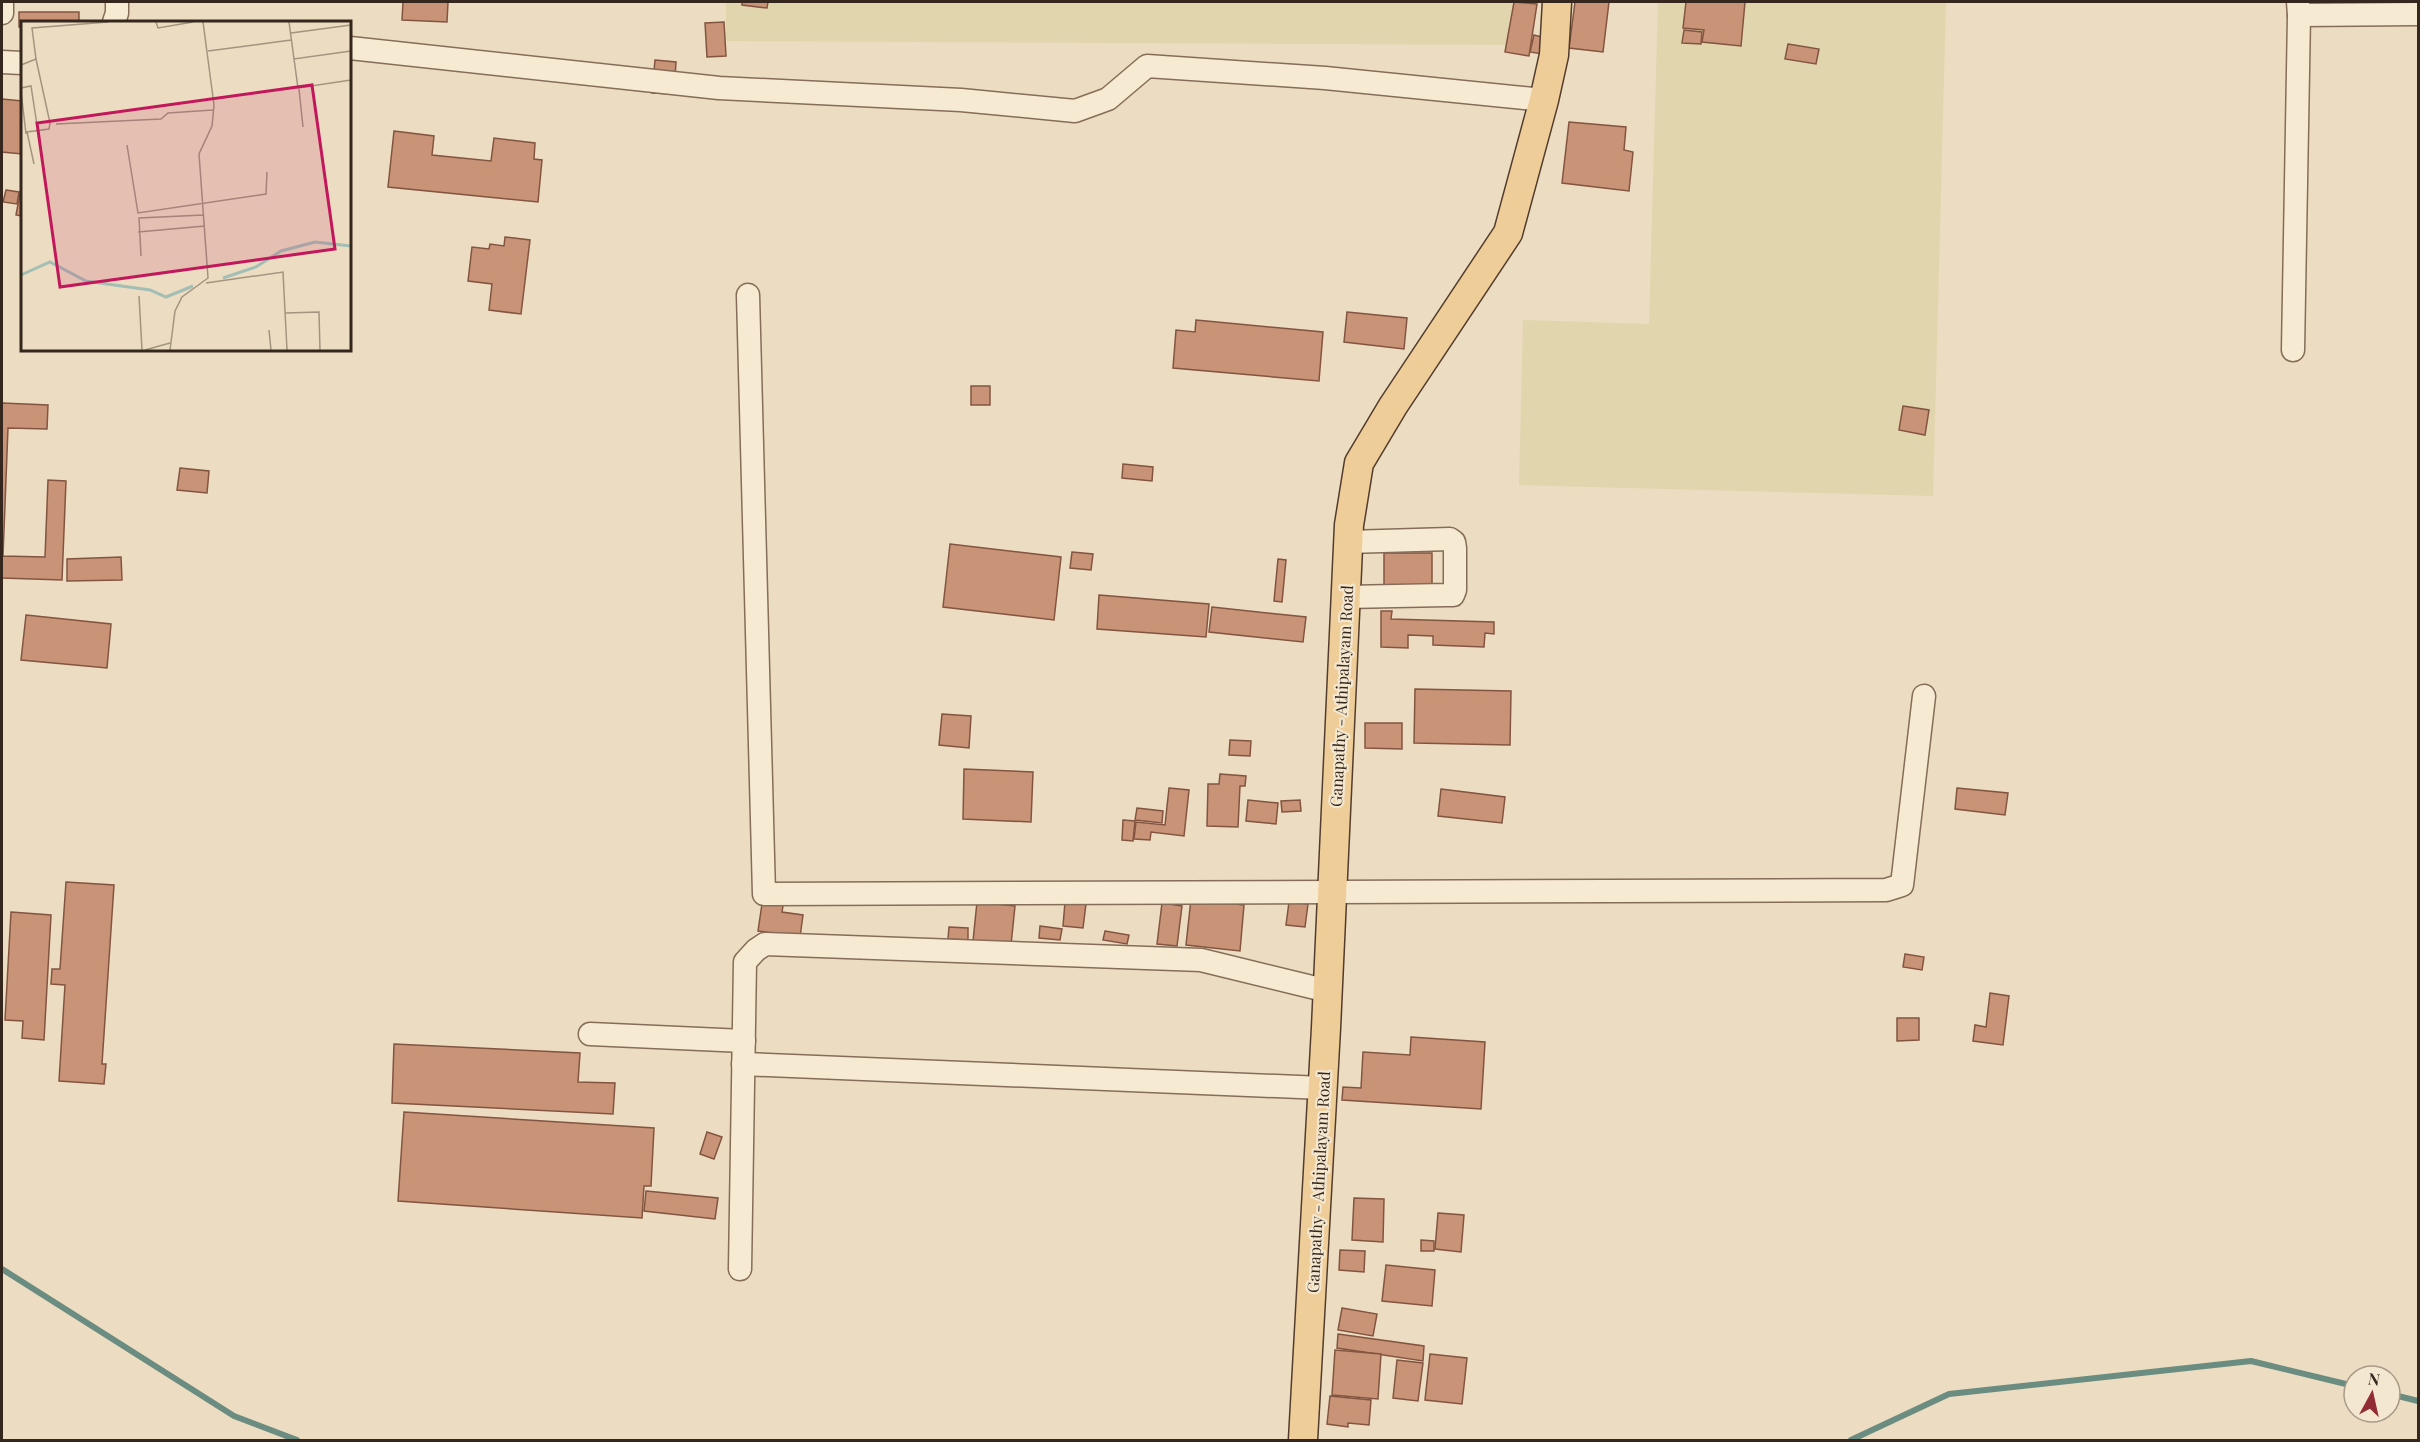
<svg xmlns="http://www.w3.org/2000/svg" width="2420" height="1442" font-family="'Playfair Display',serif">
<style>
.farmland{fill:#e1d5ae}
.lines{fill:none;stroke-linecap:round;stroke-linejoin:round}
.stream{stroke:#6b8c81;stroke-width:6}
.building{fill:#c99378;stroke:#835540;stroke-width:1.5}
.minor-casing{stroke:#856d59;stroke-width:25}
.major-casing{stroke:#523c2d;stroke-width:31}
.minor{stroke:#f7ead3;stroke-width:22}
.major{stroke:#efcd99;stroke-width:28}
.labels{text-anchor:middle;dominant-baseline:central;stroke-width:4.5;stroke-linejoin:round;paint-order:stroke}
.street-label{font-size:16px;fill:#35271d;stroke:#f4e7d0}
.inset-river{fill:none;stroke:#a3beb4;stroke-width:3}
.inset-road{fill:none;stroke:#a3947f;stroke-width:1.5}
.view{fill:#c2185b;fill-opacity:0.15;stroke:#c2185b;stroke-width:3}
.inset-edge{fill:none;stroke:#35271d;stroke-width:3}
</style>
<rect width="100%" height="100%" fill="#ecdcc1"/>
<g class="farmland">
<polygon points="726,2 1521,2 1521,45 726,41"/>
<polygon points="1658,2 1946,2 1933,496 1519,485 1523,320 1649,324"/>
</g>
<g class="lines">
<g class="stream">
<polyline points="2,1269 234,1416 297,1440"/>
<polyline points="2390,1394 2418,1401"/>
<polyline points="1851,1440 1949,1394 2251,1361 2354,1386"/>
</g>
</g>
<g class="building">
<polygon points="403,2 448,2 447,22 402,20"/>
<polygon points="742,2 768,2 767,8 742,5"/>
<polygon points="1514,2 1537,4 1529,56 1505,52"/>
<polygon points="1575,2 1609,2 1603,52 1569,48"/>
<polygon points="1686,2 1745,2 1741,46 1702,42 1704,30 1683,28"/>
<polygon points="19,12 79,12 79,22 22,22 22,27 19,27"/>
<polygon points="724,22 726,56 707,57 705,23"/>
<polygon points="1684,30 1702,32 1701,44 1682,43"/>
<polygon points="1534,35 1546,38 1542,54 1530,52"/>
<polygon points="1788,44 1819,49 1816,64 1785,59"/>
<polygon points="655,60 676,62 674,94 652,93"/>
<polygon points="2,99 22,101 22,154 2,152"/>
<polygon points="1569,122 1626,127 1624,150 1633,152 1629,191 1562,183"/>
<polygon points="394,131 434,136 432,155 491,161 494,138 535,143 534,159 542,160 538,202 388,187"/>
<polygon points="21,188 22,188 22,216 16,215"/>
<polygon points="6,190 19,192 17,204 3,202"/>
<polygon points="505,237 530,240 521,314 489,310 492,284 468,281 472,247 489,249 490,244 504,246"/>
<polygon points="1347,312 1407,318 1404,349 1344,342"/>
<polygon points="1196,320 1323,332 1319,381 1173,368 1176,330 1195,332"/>
<rect x="971" y="386" width="19" height="19"/>
<polygon points="2,403 48,405 47,429 8,428 3,556 45,557 48,480 66,481 62,580 2,578"/>
<polygon points="1903,406 1929,410 1925,435 1899,430"/>
<polygon points="1123,464 1153,467 1152,481 1122,478"/>
<polygon points="180,468 209,471 207,493 177,490"/>
<polygon points="950,544 1061,557 1054,620 943,607"/>
<polygon points="1072,552 1093,554 1091,570 1070,568"/>
<rect x="1384" y="553" width="48" height="36"/>
<polygon points="121,557 122,580 67,581 67,559"/>
<polygon points="1278,559 1286,560 1282,602 1274,601"/>
<polygon points="1099,595 1209,604 1206,637 1097,629"/>
<polygon points="1212,607 1306,617 1303,642 1209,632"/>
<polygon points="1381,611 1392,611 1391,619 1494,622 1494,634 1485,633 1484,647 1433,645 1433,636 1408,635 1408,648 1381,647"/>
<polygon points="26,615 111,624 107,668 21,660"/>
<polygon points="1415,689 1511,691 1510,745 1414,743"/>
<polygon points="942,714 971,716 969,748 939,745"/>
<polygon points="1365,723 1402,723 1402,749 1365,748"/>
<polygon points="1230,740 1251,741 1250,756 1229,755"/>
<polygon points="964,769 1033,772 1031,822 963,819"/>
<polygon points="1220,774 1246,776 1245,786 1240,786 1238,827 1207,826 1208,784 1219,784"/>
<polygon points="1169,788 1189,790 1184,836 1151,832 1150,840 1134,839 1136,822 1165,825"/>
<polygon points="1957,788 2008,793 2005,815 1955,809"/>
<polygon points="1441,789 1505,797 1502,823 1438,816"/>
<polygon points="1248,800 1278,803 1276,824 1246,821"/>
<polygon points="1300,800 1301,811 1282,812 1281,801"/>
<polygon points="1137,808 1163,811 1162,823 1135,820"/>
<polygon points="1123,820 1135,821 1133,841 1122,840"/>
<polygon points="66,882 114,885 102,1064 106,1064 104,1084 59,1081 65,985 51,984 52,969 60,969"/>
<polygon points="763,897 784,900 782,912 803,915 800,937 758,931"/>
<polygon points="1191,899 1244,905 1240,951 1186,945"/>
<polygon points="977,902 1015,906 1011,945 973,941"/>
<polygon points="1065,902 1086,904 1083,928 1063,926"/>
<polygon points="1289,902 1308,904 1305,927 1286,925"/>
<polygon points="1162,903 1182,906 1177,946 1157,944"/>
<polygon points="11,912 51,915 44,1040 22,1038 23,1021 5,1020"/>
<polygon points="1040,926 1062,929 1060,940 1039,938"/>
<polygon points="949,927 968,928 968,940 948,939"/>
<polygon points="1105,931 1129,935 1127,944 1103,940"/>
<polygon points="1905,954 1924,957 1922,970 1903,967"/>
<polygon points="1990,993 2009,996 2003,1045 1973,1041 1975,1025 1986,1027"/>
<polygon points="1897,1018 1919,1018 1919,1040 1897,1041"/>
<polygon points="1411,1037 1485,1042 1481,1109 1342,1100 1343,1087 1361,1088 1363,1052 1410,1055"/>
<polygon points="394,1044 580,1053 578,1082 615,1083 613,1114 392,1103"/>
<polygon points="404,1112 654,1128 651,1186 644,1186 642,1218 398,1201"/>
<polygon points="707,1132 722,1137 714,1159 700,1154"/>
<polygon points="646,1191 718,1198 715,1219 644,1211"/>
<polygon points="1354,1198 1384,1199 1383,1242 1352,1240"/>
<polygon points="1438,1213 1464,1215 1461,1252 1435,1249"/>
<polygon points="1421,1240 1434,1241 1434,1251 1421,1251"/>
<polygon points="1340,1250 1365,1251 1364,1272 1339,1270"/>
<polygon points="1386,1265 1435,1270 1432,1306 1382,1301"/>
<polygon points="1342,1308 1377,1314 1373,1336 1338,1330"/>
<polygon points="1338,1334 1424,1346 1423,1361 1337,1348"/>
<polygon points="1335,1350 1381,1354 1378,1399 1332,1395"/>
<polygon points="1430,1354 1467,1358 1462,1404 1425,1400"/>
<polygon points="1397,1360 1423,1363 1418,1401 1393,1398"/>
<polygon points="1330,1396 1371,1400 1369,1425 1348,1423 1348,1427 1327,1424"/>
</g>
<g class="lines">
<defs>
<g id="minor">
<polyline points="2298,2 2299,15 2418,14"/>
<polyline points="2,4 2,13"/>
<polyline points="114,22 117,13 117,2"/>
<polyline points="350,48 719,88 961,100 1075,111 1108,99 1147,66 1325,78 1544,100"/>
<polyline points="2,62 22,63"/>
<polyline points="748,295 764,894 1886,890 1902,885 1924,696"/>
<polyline points="2293,350 2299,15"/>
<polyline points="1346,597 1446,595 1453,595 1455,590 1455,548 1454,542 1450,539 1348,542"/>
<polyline points="590,1034 744,1041"/>
<polyline points="743,1064 1323,1088"/>
<polyline points="740,1269 745,962 756,950 765,944 1201,960 1328,991"/>
</g>
<polyline id="major" points="1303,1440 1326,1028 1349,525 1359,463 1393,406 1508,233 1544,100 1554,55 1557,2"/>
</defs>
<use href="#minor" class="minor-casing"/>
<use href="#major" class="major-casing"/>
<use href="#minor" class="minor"/>
<use href="#major" class="major"/>
</g>
<g class="labels">
<g class="street-label">
<text transform="translate(1341 696) rotate(-87)">Ganapathy - Athipalayam Road</text>
<text transform="translate(1318 1182) rotate(-87)">Ganapathy - Athipalayam Road</text>
</g>
</g>
<g transform="translate(21 21)">
<rect width="330" height="330" fill="#ecdcc1"/>
<path class="inset-river" d="M0 254 29 241 65 260 129 269 145 276 172 265M202 257 235 246 260 230 294 221 330 225"/>
<path class="inset-road" d="M135 1 137 7 172 1M268 1 273 38 330 30M270 12 330 4M187 30 270 19M273 38 277 67 330 59M0 44 15 38 11 7 87 1M0 67 10 65 16 104M278 68 282 106M0 70 5 113M35 103 140 98 147 92 192 89M106 124 117 192 245 173 246 151M13 143 6 111 28 108 29 102 15 38M117 211 184 205M120 235 118 197 183 194M185 262 262 251 266 329M118 275 121 329M264 292 298 291 299 329M248 309 250 329M124 329 149 322M149 329 154 290 161 276 187 257 178 133 191 105 193 84 182 1"/>
<path class="view" d="M291 64 314 228 39 266 16 102Z"/>
<rect width="330" height="330" class="inset-edge"/>
</g>
<rect width="2420" height="1442" fill="none" stroke="#35271d" stroke-width="6"/>
<g transform="translate(2372 1394) rotate(8)"><circle r="28" fill="#f4e7d0" stroke="#a89a88" stroke-width="1.5"/>
<path d="M0-4.5L10 22L0 15L-10 22Z" fill="#912b34"/>
<text y="-9" font-size="16" font-weight="bold" text-anchor="middle" fill="#35271d">N</text>
</g>
</svg>
